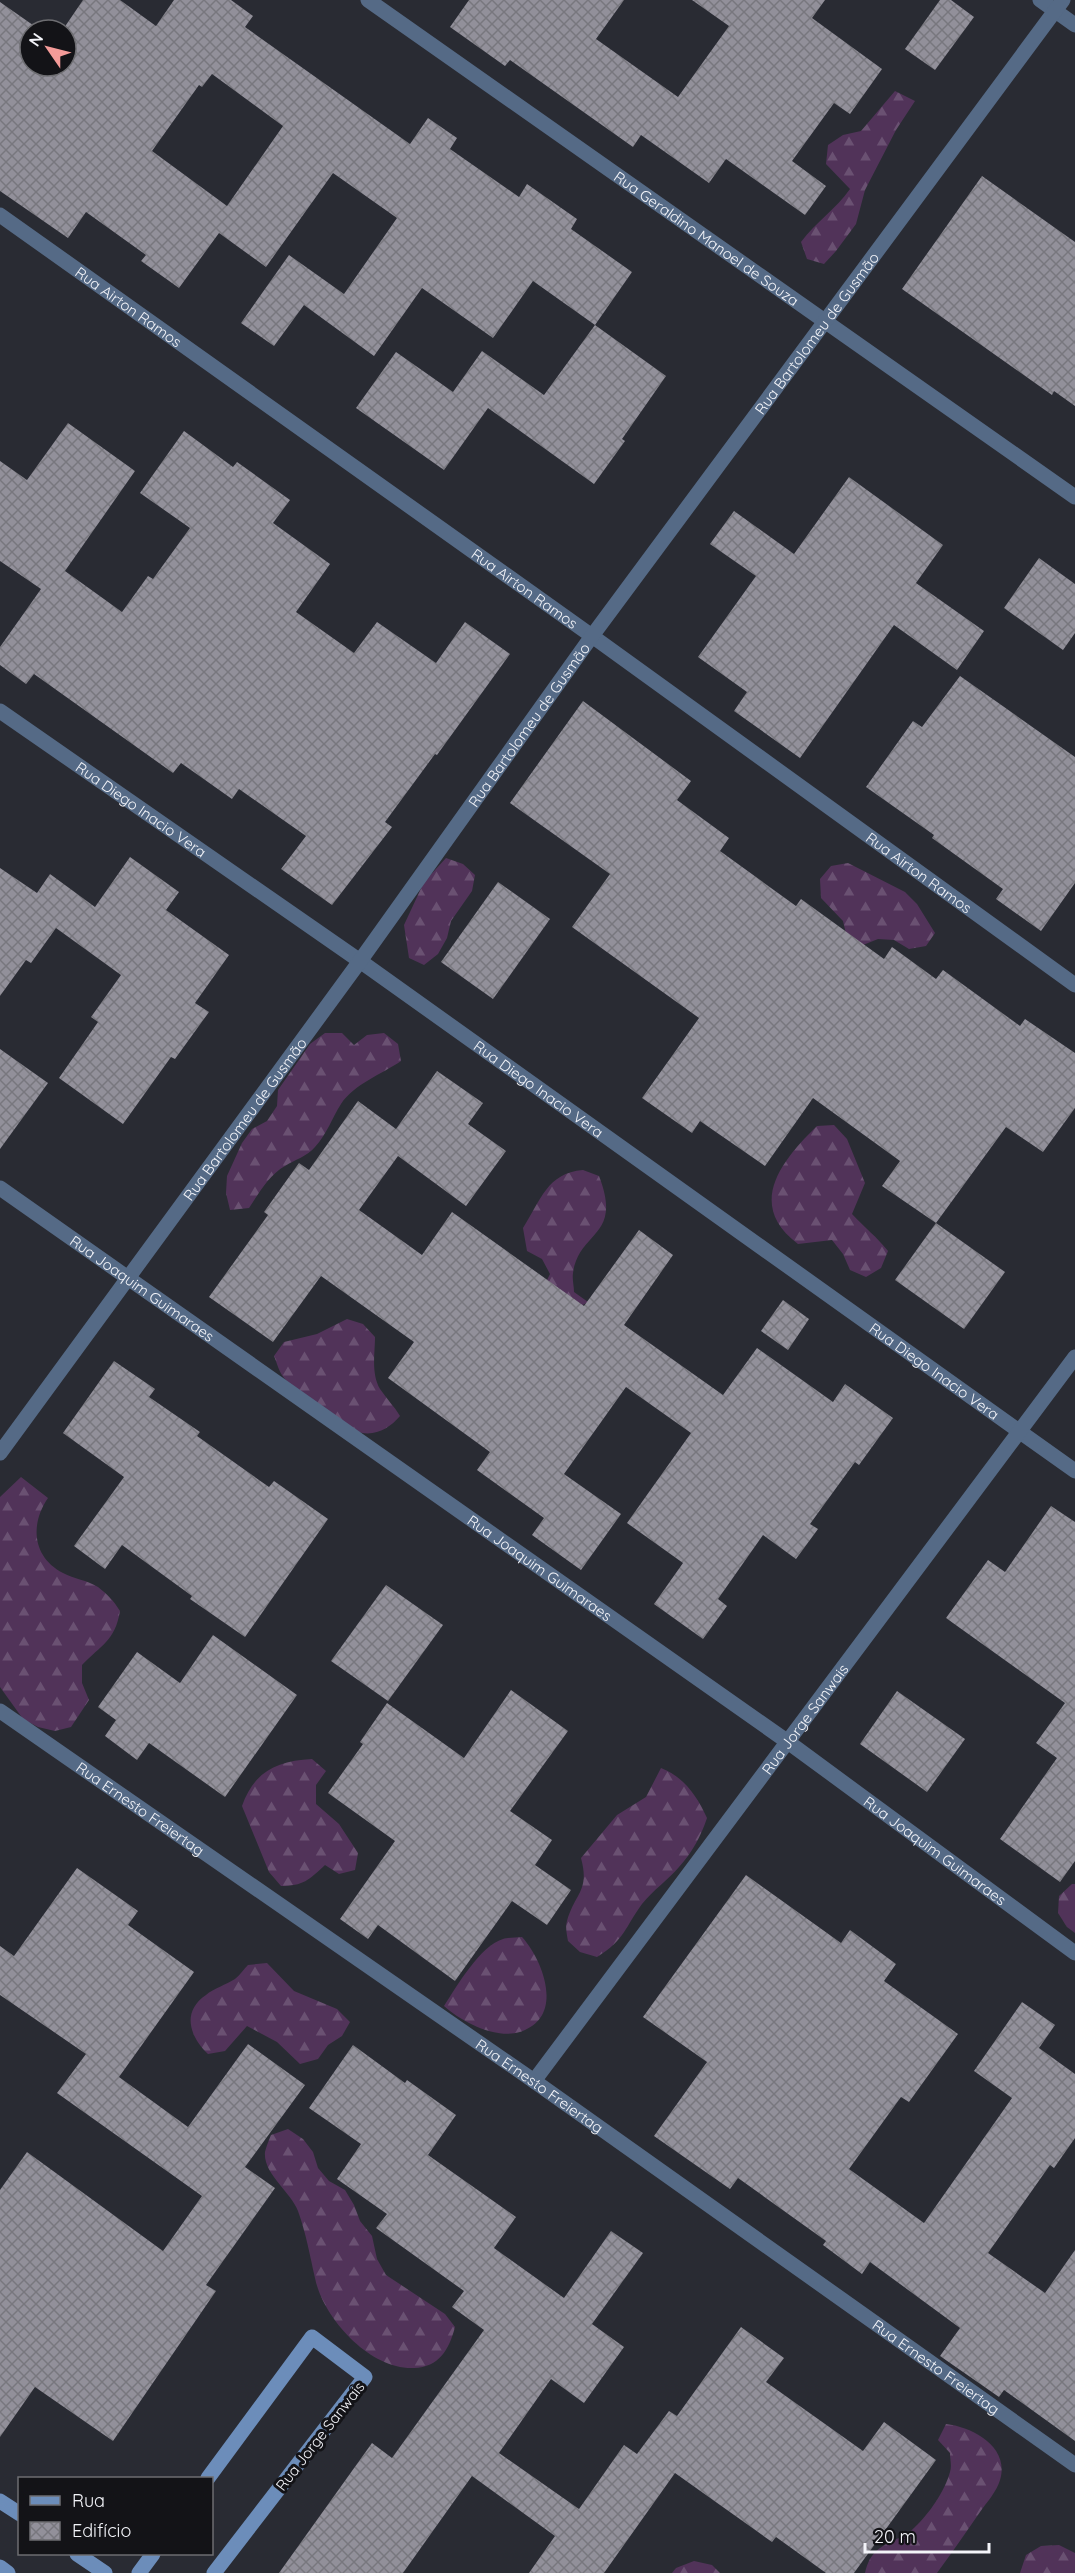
<svg xmlns="http://www.w3.org/2000/svg" width="1075" height="2573" font-family="Quicksand,sans-serif">
<style>
.forest{fill:url(#forest-firs)}
.building{fill:url(#building-cross-hatch);fill-rule:evenodd}
.lines{fill:none;stroke-linecap:round;stroke-linejoin:round}
.street{stroke:#556a86;stroke-width:15}
.secondary{stroke:#6c8dba;stroke-width:15}
.labels{text-anchor:middle;dominant-baseline:central;stroke-width:6;stroke-linejoin:round;paint-order:stroke}
.street-label{font-size:15px;fill:#f3f4f9;stroke:#131317}
</style>
<defs>
<pattern id="forest-firs" width="22" height="20" patternUnits="userSpaceOnUse" patternTransform="scale(1.5)"><rect width="22" height="20" fill="#513359"/><path d="M5 1l3.5 6h-7zM16 11l3.5 6h-7z" fill="#6a5172"/></pattern>
<pattern id="building-cross-hatch" width="8" height="8" patternUnits="userSpaceOnUse" patternTransform="scale(1.5)"><rect width="8" height="8" fill="#92909a"/><path d="M0 0l8 8M0 8l8-8" fill="none" stroke="#78777e"/></pattern>
</defs>
<rect width="100%" height="100%" fill="#292b33"/>
<g class="forest">
<path d="M895 91 915 101 896 130 865 190 856 224 836 251 824 264 807 259 801 242C816 222 836 209 850 189L826 164 828 145 843 135 861 131Z"/>
<polygon points="446,858 463,864 475,875 472,891 451,921 447,938 438,954 424,965 409,958 404,925 424,882"/>
<polygon points="848,863 905,892 917,904 935,933 926,946 909,949 894,940 878,939 863,945 847,938 843,921 821,898 820,879 831,866"/>
<path d="M325 1033H342L354 1045 367 1035 384 1033 398 1044 401 1061C382 1074 354 1084 341 1104 332 1118 327 1134 315 1147 306 1157 296 1159 285 1166 269 1175 259 1193 249 1208L230 1210 226 1193 227 1176 242 1143 252 1129 267 1121 277 1106 278 1090 310 1044Z"/>
<path d="M834 1125 847 1139 865 1183 852 1214C864 1227 877 1237 888 1251L881 1268 866 1277 850 1270 843 1254 832 1240 798 1244C746 1205 781 1161 817 1126Z"/>
<path d="M583 1170 599 1176C623 1238 579 1230 573 1273 572 1279 574 1286 574 1292L588 1302 572 1311 543 1288 550 1274 542 1259 527 1251 523 1228C541 1200 547 1173 583 1170Z"/>
<path d="M347 1319 363 1324 375 1337C375 1353 371 1373 380 1389 386 1398 394 1406 400 1416 389 1429 373 1438 355 1431 346 1428 290 1386 284 1378 279 1372 277 1363 274 1356L284 1342 317 1334Z"/>
<path d="M21 1477 48 1498C30 1524 32 1557 63 1573 74 1579 87 1580 98 1587 107 1594 114 1601 120 1611 115 1641 101 1645 82 1665V1683L89 1700 71 1727 55 1731 38 1727 23 1719 0 1687V1497Z"/>
<path d="M312 1759 326 1771 316 1785V1804L339 1824 358 1853 355 1870 339 1874 325 1865C309 1880 303 1886 281 1886L269 1872 242 1806C254 1772 276 1761 312 1759Z"/>
<path d="M661 1768C684 1777 697 1796 707 1818 701 1836 692 1853 679 1867 668 1880 653 1890 642 1904 625 1927 625 1940 597 1957L580 1952 568 1941C567 1935 565 1927 567 1921 575 1893 590 1891 581 1858L617 1815 646 1797Z"/>
<polygon points="1072,1884 1075,1884 1075,1933 1067,1927 1058,1913 1059,1896"/>
<path d="M522 1937C542 1959 564 2013 525 2030 500 2042 463 2023 444 2006 457 1986 480 1946 503 1939 508 1937 516 1938 522 1937Z"/>
<path d="M267 1963 294 1991 337 2009 350 2022 342 2036 328 2045 318 2059 300 2064 277 2042 247 2026 225 2051 208 2054C190 2037 181 2012 206 1995 214 1988 226 1985 235 1979 240 1975 244 1969 248 1965Z"/>
<path d="M288 2129 303 2139 313 2152 318 2168 329 2181 345 2190 354 2205 360 2221 372 2236 377 2259 386 2275 445 2314 455 2327C449 2350 439 2367 414 2368 370 2370 323 2318 315 2278 310 2256 306 2233 298 2211 291 2192 263 2174 265 2152 266 2147 269 2140 271 2135Z"/>
<path d="M946 2424C973 2427 1010 2447 1000 2480 997 2491 987 2502 980 2512 966 2532 952 2553 937 2573H865C872 2540 897 2545 915 2527 929 2514 945 2491 950 2472 952 2466 950 2459 950 2453L938 2440Z"/>
<polygon points="1059,2545 1075,2553 1075,2573 1020,2573 1026,2555 1041,2546"/>
<polygon points="694,2561 712,2565 720,2573 672,2573 676,2568"/>
</g>
<g class="building">
<path d="M83 0H120L156 26 174 0H231L253 16 245 27 410 144 428 118 457 138 450 149 519 197 527 184 577 219 571 229 632 272 595 325 533 281 493 338 422 288 374 356 304 305 274 346 241 323 289 255 344 294 397 218 333 173 266 267 219 233 179 288 141 261 146 255 86 212 68 238 0 191V2L40 30H30V66H66V25ZM212 74 283 126 227 206 152 151 199 85 202 87Z"/>
<polygon points="469,0 624,0 596,39 678,97 729,26 692,0 825,0 812,18 882,69 850,114 834,103 792,161 826,186 805,215 726,159 709,183 641,135 633,147 510,60 505,66 450,27"/>
<polygon points="940,0 951,0 974,17 935,70 905,49"/>
<polygon points="982,176 1075,242 1075,406 1054,391 1052,395 902,289"/>
<polygon points="595,325 666,376 622,439 625,441 594,484 488,408 444,470 356,408 396,352 453,392 482,351 544,395"/>
<polygon points="68,423 135,471 65,571 122,612 148,576 153,579 190,528 140,493 184,431 233,467 237,462 290,500 273,523 330,564 296,612 354,653 377,622 436,663 465,622 510,654 437,755 435,754 385,822 392,827 332,905 281,869 306,836 239,789 232,799 181,763 173,773 34,674 26,684 0,665 0,647 41,589 0,561 0,461 27,480"/>
<polygon points="849,477 943,545 916,583 984,631 957,670 894,625 800,758 734,711 747,692 698,657 756,576 710,544 734,511 794,554"/>
<polygon points="1039,558 1075,584 1075,633 1063,650 1004,608"/>
<polygon points="960,676 1075,757 1075,883 1041,931 996,899 1003,889 932,838 934,835 866,787 913,721 922,727"/>
<polygon points="583,701 691,781 677,800 729,838 720,851 796,906 801,899 884,959 892,947 936,979 943,970 1020,1026 1025,1019 1075,1053 1075,1108 1043,1152 1006,1127 936,1223 882,1186 900,1161 813,1098 765,1166 700,1121 692,1133 642,1098 699,1018 572,927 610,874 510,803"/>
<polygon points="130,857 179,892 166,910 229,955 195,1003 209,1012 175,1059 171,1057 123,1124 59,1078 98,1022 91,1017 121,975 56,928 31,963 26,960 0,996 0,868 37,893 50,874 95,907"/>
<polygon points="498,882 550,919 493,999 441,962"/>
<polygon points="0,1049 48,1083 0,1149"/>
<polygon points="437,1071 483,1103 468,1124 506,1151 466,1206 398,1156 359,1210 422,1255 452,1212 584,1306 639,1230 673,1255 624,1325 723,1395 757,1348 833,1402 845,1384 893,1418 859,1465 855,1462 810,1524 818,1529 796,1559 763,1535 718,1599 727,1606 703,1639 654,1604 683,1563 627,1523 691,1433 626,1387 564,1474 621,1514 581,1570 532,1535 544,1518 477,1470 490,1452 388,1378 414,1342 321,1276 273,1342 209,1297 268,1215 264,1212 299,1163 309,1170 358,1101 396,1129"/>
<polygon points="936,1223 1005,1272 964,1329 895,1280"/>
<polygon points="783,1300 809,1319 788,1350 761,1331"/>
<polygon points="114,1361 155,1389 149,1397 200,1432 197,1436 269,1487 274,1481 328,1519 245,1637 190,1599 192,1596 122,1545 105,1569 74,1546 124,1477 63,1433"/>
<polygon points="1051,1506 1075,1522 1075,1861 1060,1882 1000,1839 1057,1758 1036,1743 1065,1703 946,1618 988,1560 1005,1572"/>
<polygon points="386,1585 443,1625 388,1701 331,1661"/>
<polygon points="213,1635 297,1695 225,1797 149,1743 137,1760 105,1736 116,1720 98,1707 137,1652 180,1683"/>
<polygon points="511,1690 568,1731 510,1811 552,1840 535,1865 571,1890 547,1925 512,1901 455,1981 378,1925 368,1939 340,1919 395,1841 328,1793 363,1744 360,1742 387,1703 464,1758"/>
<polygon points="897,1691 965,1739 927,1792 860,1744"/>
<polygon points="77,1868 138,1911 128,1925 194,1972 119,2077 188,2127 248,2044 305,2085 245,2167 275,2188 206,2285 216,2291 113,2441 35,2387 0,2437 0,2190 27,2152 163,2251 202,2196 57,2093 86,2054 0,1995 0,1946 14,1956"/>
<polygon points="746,1875 841,1943 850,1930 896,1964 884,1981 958,2034 909,2102 901,2097 849,2169 924,2223 1012,2098 974,2071 1022,2002 1055,2025 1039,2048 1075,2074 1075,2138 1054,2168 1050,2165 988,2253 1045,2293 1075,2250 1075,2441 1004,2390 999,2397 940,2356 960,2328 870,2262 862,2274 823,2245 826,2241 738,2178 730,2189 654,2136 707,2062 643,2017"/>
<polygon points="353,2045 405,2083 407,2080 456,2115 428,2155 516,2217 494,2248 564,2298 611,2231 643,2253 592,2324 624,2347 584,2403 551,2379 499,2453 579,2509 624,2445 637,2454 669,2411 677,2416 741,2327 784,2358 766,2382 863,2451 884,2422 936,2460 854,2573 826,2573 776,2537 772,2542 675,2473 604,2573 529,2573 555,2536 472,2476 403,2573 279,2573 372,2443 392,2458 484,2330 452,2307 464,2291 376,2228 387,2214 337,2179 361,2144 309,2108"/>
</g>
<g class="lines">
<g class="street">
<path id="s1" d="M368 0 1075 497"/>
<polyline points="1040,0 1075,25"/>
<path id="s2" d="M0 215 592 636 1075 985"/>
<path id="s3" d="M0 711 360 961 1075 1471"/>
<path id="s4" d="M0 1188 788 1742 1075 1953"/>
<path id="s5" d="M0 1453 360 961 592 636 1063 0"/>
<path id="s6" d="M0 1711 534 2081 1075 2465"/>
<path id="s7" d="M534 2081 1075 1357"/>
</g>
<g class="secondary">
<polyline points="208,2478 312,2337 365,2377 214,2573"/>
<polyline points="0,2501 20,2514"/>
<polyline points="77,2554 105,2573"/>
<polyline points="0,2567 8,2573"/>
<polyline points="139,2573 153,2554"/>
</g>
</g>
<g class="labels">
<g class="street-label">
<text stroke="none"><textPath href="#s1" startOffset="414">Rua Geraldino Manoel de Souza</textPath></text>
<text stroke="none"><textPath href="#s2" startOffset="158">Rua Airton Ramos</textPath></text>
<text stroke="none"><textPath href="#s5" startOffset="1386">Rua Bartolomeu de Gusmão</textPath></text>
<text stroke="none"><textPath href="#s2" startOffset="644">Rua Airton Ramos</textPath></text>
<text stroke="none"><textPath href="#s5" startOffset="900">Rua Bartolomeu de Gusmão</textPath></text>
<text stroke="none"><textPath href="#s3" startOffset="172">Rua Diego Inacio Vera</textPath></text>
<text stroke="none"><textPath href="#s2" startOffset="1130">Rua Airton Ramos</textPath></text>
<text stroke="none"><textPath href="#s3" startOffset="658">Rua Diego Inacio Vera</textPath></text>
<text stroke="none"><textPath href="#s5" startOffset="414">Rua Bartolomeu de Gusmão</textPath></text>
<text stroke="none"><textPath href="#s4" startOffset="174">Rua Joaquim Guimaraes</textPath></text>
<text stroke="none"><textPath href="#s3" startOffset="1144">Rua Diego Inacio Vera</textPath></text>
<text stroke="none"><textPath href="#s4" startOffset="660">Rua Joaquim Guimaraes</textPath></text>
<text stroke="none"><textPath href="#s7" startOffset="452">Rua Jorge Sanwais</textPath></text>
<text stroke="none"><textPath href="#s6" startOffset="171">Rua Ernesto Freiertag</textPath></text>
<text stroke="none"><textPath href="#s4" startOffset="1146">Rua Joaquim Guimaraes</textPath></text>
<text stroke="none"><textPath href="#s6" startOffset="657">Rua Ernesto Freiertag</textPath></text>
<text stroke="none"><textPath href="#s6" startOffset="1143">Rua Ernesto Freiertag</textPath></text>
<text transform="translate(320 2436) rotate(-52)">Rua Jorge Sanwais</text>
</g>
</g>
<rect x="18" y="2477" width="195" height="78" fill="#131317" stroke="#6d6d71" stroke-width="1.5"/>
<rect x="30" y="2496" width="30" height="9" fill="#6c8dba" stroke="#6d6d71" stroke-width="1.5"/>
<text x="72" y="2507" font-size="18" fill="#f3f4f9">Rua</text>
<rect x="30" y="2522" width="30" height="18" fill="url(#building-cross-hatch)" stroke="#6d6d71" stroke-width="1.5"/>
<text x="72" y="2537" font-size="18" fill="#f3f4f9">Edifício</text>
<g transform="translate(48 48) rotate(305)"><circle r="28" fill="#131317" stroke="#6d6d71" stroke-width="1.5"/>
<path d="M0-4.5L10 22L0 15L-10 22Z" fill="#f59b99"/>
<text y="-9" font-size="16" font-weight="bold" text-anchor="middle" fill="#f3f4f9">N</text>
</g>
<path d="M865 2543v9h124v-9" fill="none" stroke="#f3f4f9" stroke-width="3"/>
<text x="874" y="2543" font-size="18" fill="#f3f4f9" stroke="#131317" stroke-width="4.5" paint-order="stroke">20 m</text>
</svg>
